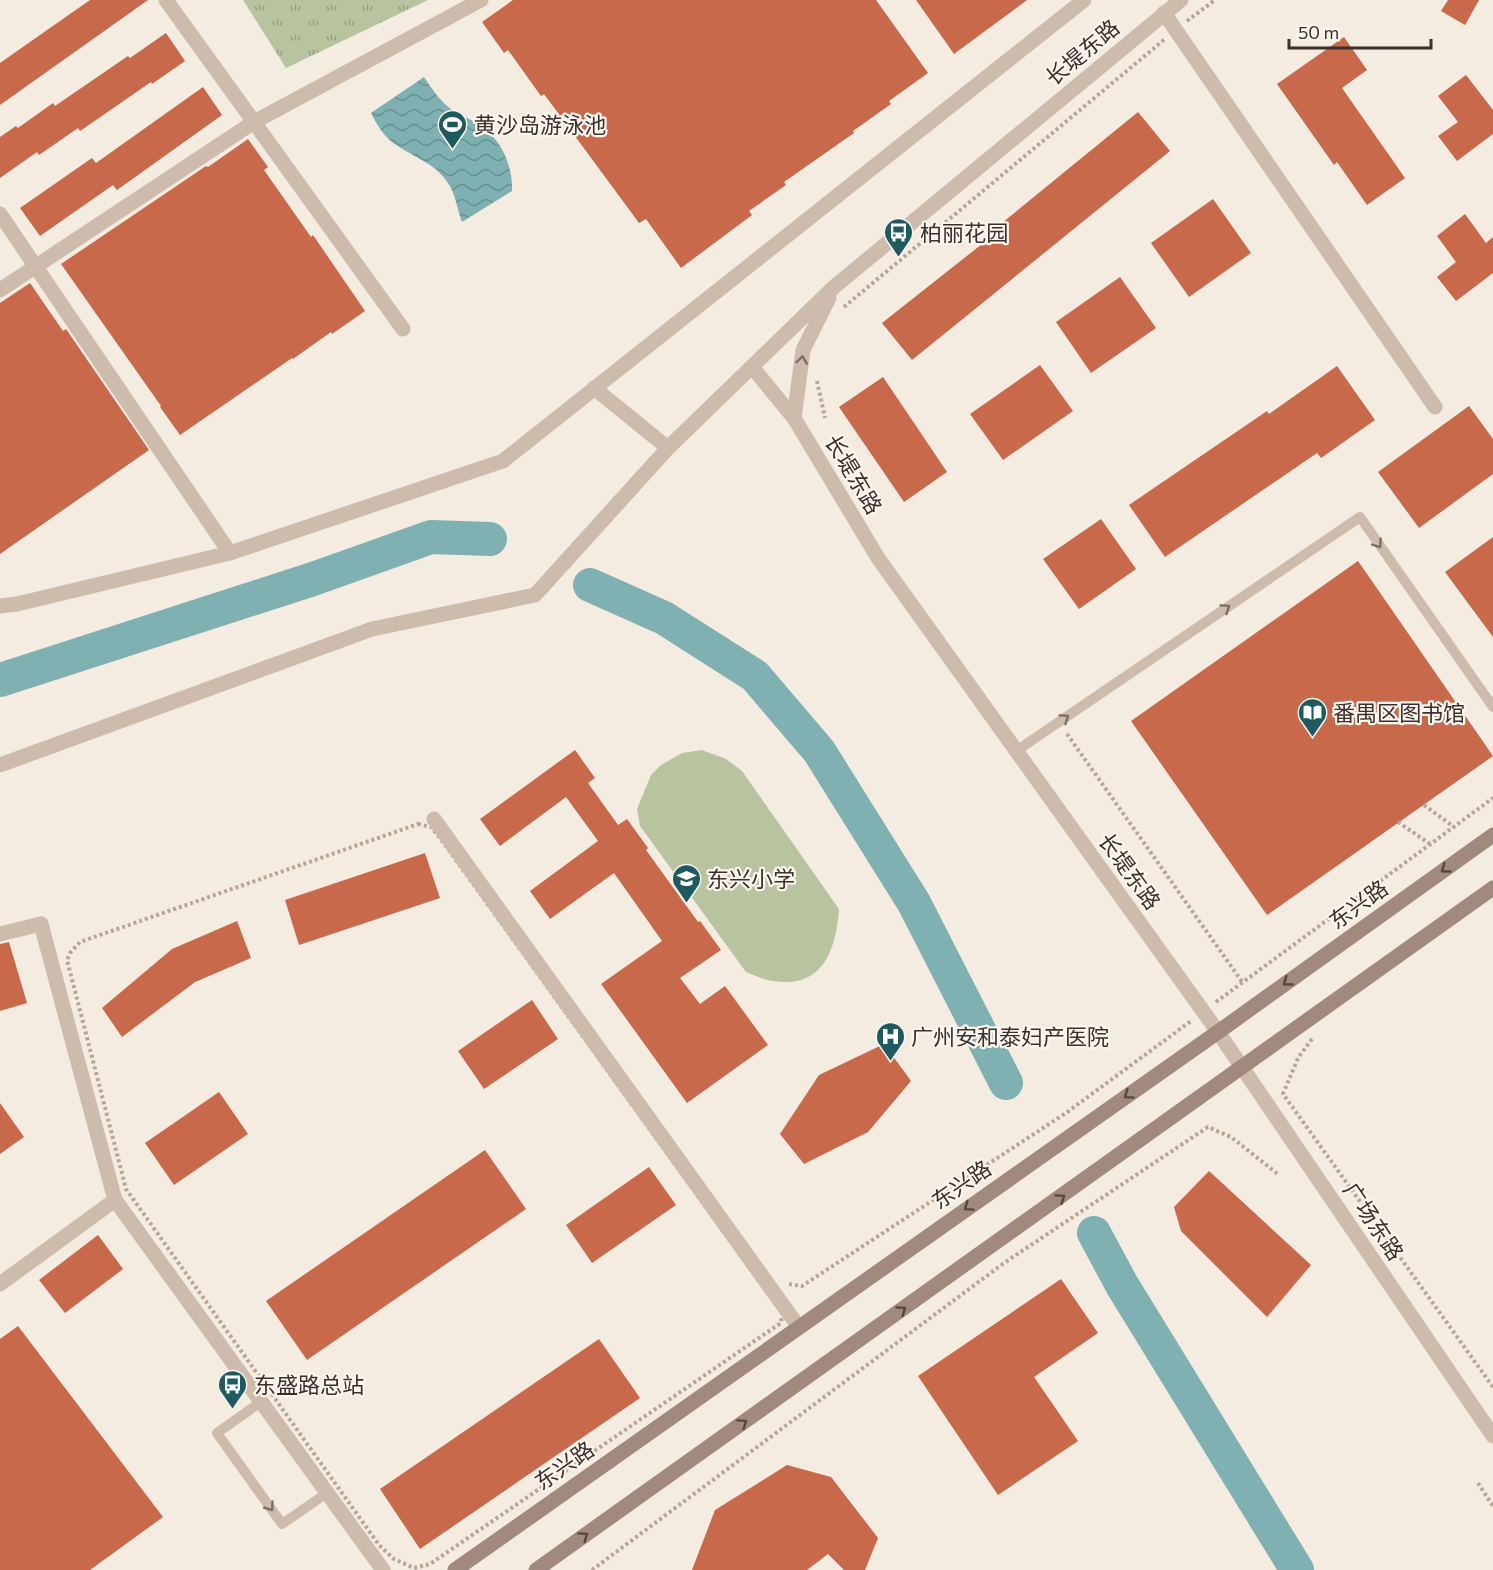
<svg xmlns="http://www.w3.org/2000/svg" width="1493" height="1570" font-family="Commissioner,'Noto Sans SC',sans-serif">
<style>
.grass{fill:url(#grass-tufts)}
.pitch{fill:#b8c4a0}
.water{fill:url(#water-waves)}
.lines{fill:none;stroke-linecap:round;stroke-linejoin:round}
.river{stroke:#7fb0b2;stroke-width:34}
.building{fill:#c8694b}
.path{stroke:#b9a596;stroke-width:4;stroke-dasharray:3 3;stroke-linecap:butt}
.service{stroke:#cdbbac;stroke-width:10}
.minor{stroke:#cdbbac;stroke-width:15}
.tertiary{stroke:#cdbbac;stroke-width:15}
.secondary{stroke:#a18a7d;stroke-width:15}
.oneway{stroke:#7d6f65}
.oneway2{stroke:#544640}
.labels{text-anchor:middle;dominant-baseline:central;stroke-width:4.5;stroke-linejoin:round;paint-order:stroke}
.street-label{font-size:22px;fill:#3b302b;stroke:#fbf5ee}
.poi-label{font-size:22px;fill:#3b302b;stroke:#fbf5ee;text-anchor:start}
</style>
<defs>
<pattern id="grass-tufts" width="24" height="20" patternUnits="userSpaceOnUse" patternTransform="scale(1.5)"><rect width="24" height="20" fill="#b8c4a0"/><path d="M3 7l-1-3M5 7V3M7 7l1-3M15 17l-1-3M17 17v-4M19 17l1-3" fill="none" stroke="#97a083"/></pattern>
<pattern id="water-waves" width="16" height="10" patternUnits="userSpaceOnUse" patternTransform="scale(1.5)"><rect width="16" height="10" fill="#7fb0b2"/><path d="M0 5q4-4 8 0t8 0" fill="none" stroke="#699091"/></pattern>
</defs>
<rect width="100%" height="100%" fill="#f4ebe1"/>
<polygon class="grass" points="243,0 428,0 286,68"/>
<path class="pitch" d="M702 750 726 759 742 771 839 909C836 950 823 989 773 981 764 980 754 975 746 972L640 826 637 809 651 775 661 765 682 753Z"/>
<path class="water" d="M424 77C432 89 440 101 452 110 461 116 472 119 481 126 502 140 513 167 512 191L462 222C457 209 456 195 448 183 435 163 415 158 396 145 384 137 377 125 371 113Z"/>
<g class="lines">
<g class="river">
<polyline points="590,585 664,618 755,676 819,751 914,903 1006,1083"/>
<polyline points="0,680 313,579 431,537 490,539"/>
<polyline points="1094,1233 1122,1285 1297,1570"/>
</g>
</g>
<g class="building">
<polygon points="90,0 148,0 0,105 0,63"/>
<polygon points="513,0 876,0 928,73 889,101 891,104 853,131 854,133 784,182 786,185 749,211 752,215 681,268 646,219 639,223 544,94 541,96 508,50 504,53 482,22"/>
<polygon points="916,0 1027,0 954,54"/>
<polygon points="1448,0 1479,0 1465,25 1441,11"/>
<polygon points="166,33 185,61 152,84 151,82 80,131 78,128 39,155 37,152 0,178 0,137 16,126 18,128 53,103 55,106 128,56 130,58"/>
<polygon points="1344,37 1367,70 1342,88 1405,178 1367,205 1337,162 1334,165 1277,84"/>
<polygon points="1466,75 1493,110 1493,134 1457,161 1438,136 1458,122 1438,96"/>
<polygon points="203,87 222,115 117,190 113,185 40,236 20,208 92,158 96,163"/>
<polygon points="1138,112 1170,151 912,360 882,323 982,244 980,241"/>
<polygon points="248,139 268,167 264,170 311,237 313,235 365,311 332,334 331,332 293,359 292,358 180,435 160,407 161,406 61,264 206,166 208,167"/>
<polygon points="1213,199 1251,253 1189,297 1151,243"/>
<polygon points="1465,214 1486,243 1493,237 1493,273 1456,301 1437,277 1456,262 1437,236"/>
<polygon points="1120,277 1156,328 1091,373 1056,322"/>
<polygon points="30,283 63,331 66,329 149,450 0,554 0,303"/>
<polygon points="1040,365 1073,411 1003,460 970,414"/>
<polygon points="1337,366 1375,420 1321,458 1317,453 1165,557 1129,505 1267,411 1269,414"/>
<polygon points="883,377 947,472 904,502 839,407"/>
<polygon points="1469,406 1493,439 1493,474 1419,528 1378,472"/>
<polygon points="1101,519 1136,569 1079,609 1043,559"/>
<polygon points="1493,537 1493,637 1445,572"/>
<polygon points="1358,561 1493,756 1267,915 1131,721"/>
<polygon points="575,750 595,778 588,783 618,825 627,819 648,848 646,850 698,922 700,921 721,950 680,978 700,1004 725,986 768,1045 687,1103 601,984 662,941 614,873 550,919 530,891 598,841 566,797 500,846 480,819"/>
<polygon points="425,853 440,898 299,945 285,900"/>
<polygon points="237,921 251,958 195,982 122,1037 102,1008 172,949"/>
<polygon points="9,942 27,1003 0,1011 0,944"/>
<polygon points="532,1000 558,1039 484,1089 458,1051"/>
<polygon points="884,1044 911,1081 868,1132 804,1164 780,1134 819,1075"/>
<polygon points="219,1092 248,1134 174,1185 145,1143"/>
<polygon points="0,1103 24,1137 0,1154"/>
<polygon points="485,1150 526,1209 307,1360 266,1301"/>
<polygon points="649,1167 676,1205 592,1263 566,1225"/>
<polygon points="1209,1171 1311,1265 1267,1317 1181,1231 1174,1207"/>
<polygon points="98,1235 123,1269 65,1313 39,1280"/>
<polygon points="1061,1279 1098,1333 1034,1377 1078,1441 998,1495 918,1376"/>
<polygon points="18,1326 163,1517 90,1570 0,1570 0,1339"/>
<polygon points="599,1339 640,1398 420,1549 380,1489"/>
<polygon points="787,1465 831,1477 878,1538 865,1570 844,1570 828,1554 807,1570 692,1570 715,1510"/>
</g>
<g class="lines">
<g class="path">
<polyline points="1187,21 1215,0"/>
<polyline points="844,307 1165,39"/>
<polyline points="817,381 825,418"/>
<polyline points="1067,734 1243,983"/>
<polyline points="1424,805 1454,827"/>
<polyline points="1398,822 1430,844"/>
<polygon points="418,824 431,827 440,838 782,1313 781,1323 772,1329 430,1564 414,1568 394,1559 379,1545 126,1189 67,960 70,953 80,942"/>
<polyline points="1216,1002 1493,798"/>
<polyline points="1312,1039 1298,1058 1283,1094 1493,1387"/>
<polyline points="789,1284 802,1286 1066,1113 1191,1021"/>
<polyline points="1478,1483 1493,1506"/>
<polyline points="592,1570 1004,1263 1208,1127 1231,1137 1279,1175"/>
</g>
<g class="service">
<polyline points="1016,751 1360,517 1493,707"/>
<polyline points="262,1401 217,1433 282,1524 327,1493"/>
</g>
<g class="minor">
<polyline points="166,0 403,329"/>
<polyline points="1164,13 1435,407"/>
<polyline points="0,214 230,553"/>
<polyline points="0,290 254,122 481,0"/>
<polyline points="752,367 794,418 878,558 1218,1032"/>
<polyline points="594,388 668,448"/>
<polyline points="794,418 803,350 829,298"/>
<polyline points="0,606 17,604 230,553 503,461 1084,0"/>
<polyline points="0,765 372,629 535,595 668,448 834,287 1181,0"/>
<polyline points="0,934 41,924"/>
</g>
<g class="tertiary">
<polyline points="434,819 798,1326"/>
<polyline points="41,924 115,1200 383,1570"/>
<polyline points="1218,1032 1493,1436"/>
<polyline points="0,1284 115,1200"/>
</g>
<g class="secondary">
<polyline points="455,1570 1218,1032 1493,835"/>
<polyline points="536,1570 1493,888"/>
</g>
</g>
<defs><path id="oneway-chevron" d="M-2-3.5L2.5 0L-2 3.5" fill="none" stroke-width="1.6" stroke-linecap="round" stroke-linejoin="round" transform="scale(1.5)"/></defs>
<g class="oneway">
<use href="#oneway-chevron" transform="translate(802 360) rotate(-82)"/>
<use href="#oneway-chevron" transform="translate(1378 544) rotate(55)"/>
<use href="#oneway-chevron" transform="translate(1226 608) rotate(-34)"/>
<use href="#oneway-chevron" transform="translate(1065 718) rotate(-34)"/>
<use href="#oneway-chevron" transform="translate(270 1507) rotate(54)"/>
</g>
<g class="oneway2">
<use href="#oneway-chevron" transform="translate(1445 869) rotate(144)"/>
<use href="#oneway-chevron" transform="translate(1287 982) rotate(144)"/>
<use href="#oneway-chevron" transform="translate(1128 1095) rotate(145)"/>
<use href="#oneway-chevron" transform="translate(1061 1198) rotate(-35)"/>
<use href="#oneway-chevron" transform="translate(968 1207) rotate(145)"/>
<use href="#oneway-chevron" transform="translate(902 1310) rotate(-35)"/>
<use href="#oneway-chevron" transform="translate(743 1423) rotate(-35)"/>
<use href="#oneway-chevron" transform="translate(584 1536) rotate(-35)"/>
</g>
<defs>
<symbol id="stadium-pin" viewBox="-11 -11 22 30"><path d="M0 17L-7.5 6A9.5 9.5 0 1 1 7.5 6Z" fill="#1f5a5e" stroke="#fbf5ee"/><path d="M0-5a6.5 5 0 1 0 0 10a6.5 5 0 1 0 0-10ZM-3.5-1.8h7v3.6h-7Z" fill="#fff"/></symbol>
<symbol id="bus-pin" viewBox="-11 -11 22 30"><path d="M0 17L-7.5 6A9.5 9.5 0 1 1 7.5 6Z" fill="#1f5a5e" stroke="#fbf5ee"/><path d="M-5-6H5V4H4V6H2V4H-2V6H-4V4H-5ZM-3.5-4V0h7V-4ZM-3.5 1.2v1.5H-2V1.2ZM2 1.2v1.5H3.5V1.2Z" fill="#fff"/></symbol>
<symbol id="library-pin" viewBox="-11 -11 22 30"><path d="M0 17L-7.5 6A9.5 9.5 0 1 1 7.5 6Z" fill="#1f5a5e" stroke="#fbf5ee"/><path d="M-6-4Q-3-5.5-.7-3.5V5Q-3 3-6 4ZM6-4Q3-5.5 .7-3.5V5Q3 3 6 4Z" fill="#fff"/></symbol>
<symbol id="school-pin" viewBox="-11 -11 22 30"><path d="M0 17L-7.5 6A9.5 9.5 0 1 1 7.5 6Z" fill="#1f5a5e" stroke="#fbf5ee"/><path d="M0-5L7-2L0 1L-7-2ZM-4 1L0 2.5L4 1V4Q0 6-4 4Z" fill="#fff"/></symbol>
<symbol id="hospital-pin" viewBox="-11 -11 22 30"><path d="M0 17L-7.5 6A9.5 9.5 0 1 1 7.5 6Z" fill="#1f5a5e" stroke="#fbf5ee"/><path d="M-5-5h3v3.5h4V-5h3V5h-3V1.5h-4V5h-3Z" fill="#fff"/></symbol>
</defs>
<g fill-rule="evenodd">
<use href="#stadium-pin" x="436" y="108" width="33" height="45"/>
<use href="#bus-pin" x="882" y="216" width="33" height="45"/>
<use href="#library-pin" x="1296" y="696" width="33" height="45"/>
<use href="#school-pin" x="670" y="862" width="33" height="45"/>
<use href="#hospital-pin" x="874" y="1020" width="33" height="45"/>
<use href="#bus-pin" x="216" y="1368" width="33" height="45"/>
</g>
<g class="labels">
<g class="street-label">
<text transform="translate(1082 52) rotate(-40)">长堤东路</text>
<text transform="translate(854 474) rotate(59)">长堤东路</text>
<text transform="translate(1130 871) rotate(54)">长堤东路</text>
<text transform="translate(1358 904) rotate(-36)">东兴路</text>
<text transform="translate(961 1184) rotate(-35)">东兴路</text>
<text transform="translate(1374 1221) rotate(56)">广场东路</text>
<text transform="translate(564 1465) rotate(-35)">东兴路</text>
</g>
<g class="poi-label">
<text x="474" y="124">黄沙岛游泳池</text>
<text x="920" y="232">柏丽花园</text>
<text x="1333" y="712">番禺区图书馆</text>
<text x="707" y="878">东兴小学</text>
<text x="911" y="1036">广州安和泰妇产医院</text>
<text x="254" y="1384">东盛路总站</text>
</g>
</g>
<path d="M1289 39v9h142v-9" fill="none" stroke="#3b302b" stroke-width="3"/>
<text x="1298" y="39" font-size="18" fill="#3b302b" stroke="#fbf5ee" stroke-width="4.5" paint-order="stroke">50 m</text>
</svg>
